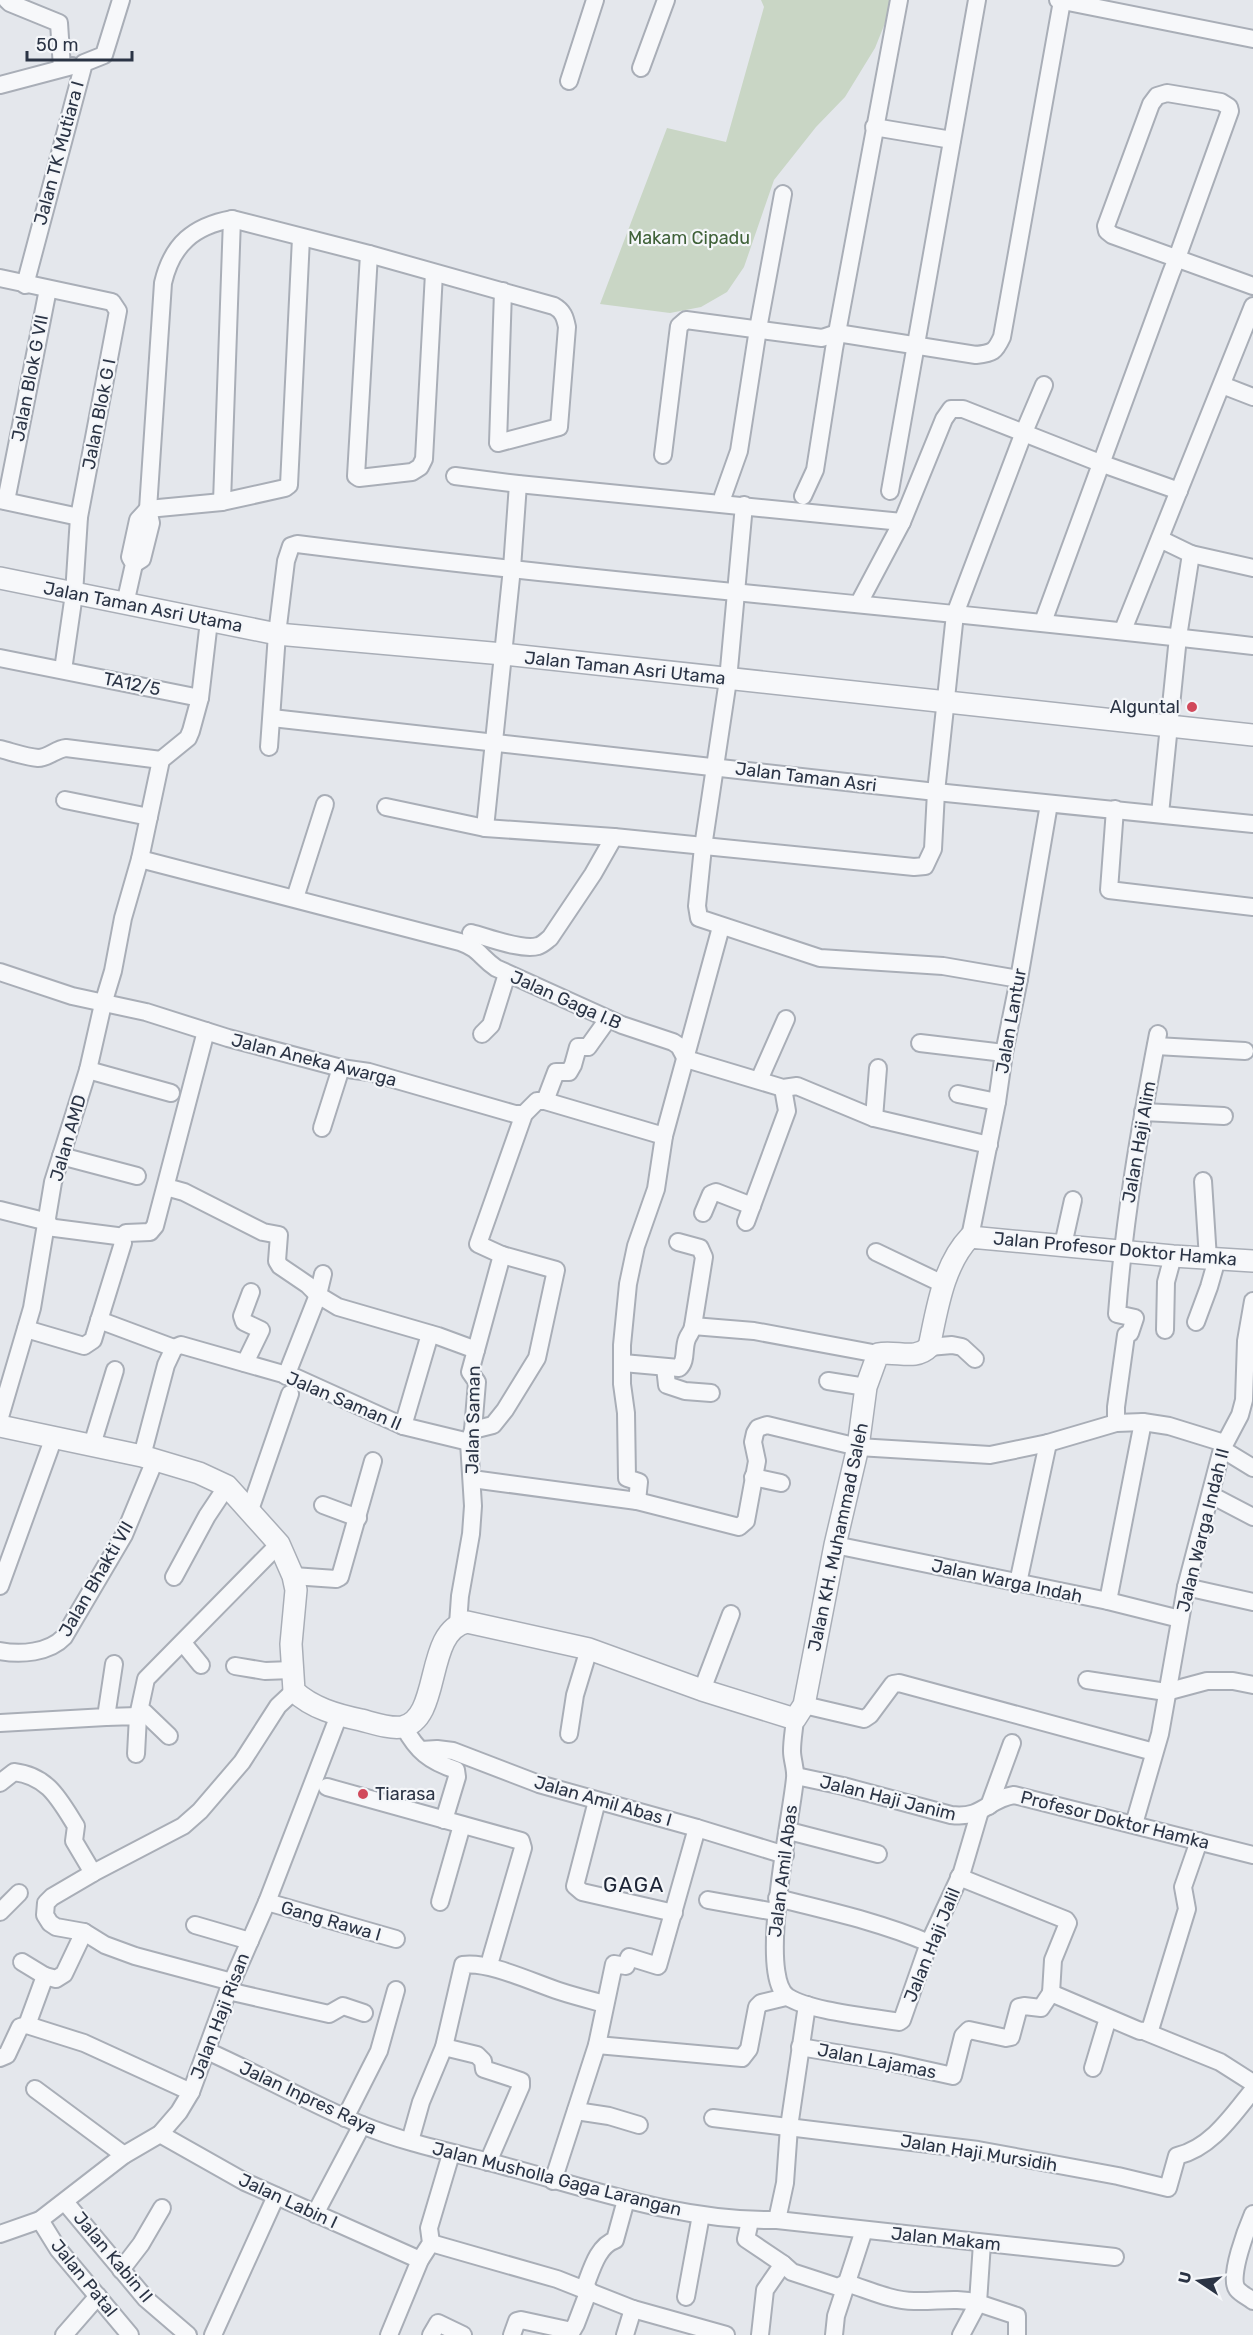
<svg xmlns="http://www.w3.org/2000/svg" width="1253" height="2335" font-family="Rubik,sans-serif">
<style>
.green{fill:#c9d6c5}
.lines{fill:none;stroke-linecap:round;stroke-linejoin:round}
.minor-casing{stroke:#a9aeb7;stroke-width:20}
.tertiary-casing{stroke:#a9aeb7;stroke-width:24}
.minor{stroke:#f7f8fa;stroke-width:16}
.tertiary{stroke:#f7f8fa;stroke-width:21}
.poi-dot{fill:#d1495b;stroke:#f4f6f9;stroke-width:2}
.labels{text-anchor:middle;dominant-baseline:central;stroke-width:4.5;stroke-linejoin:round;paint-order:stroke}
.street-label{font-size:18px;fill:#2b3445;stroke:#f4f6f9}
.park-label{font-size:18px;fill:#3f6138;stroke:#f4f6f9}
.poi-label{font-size:18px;fill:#2b3445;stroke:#f4f6f9;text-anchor:end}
.quarter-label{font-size:21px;letter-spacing:1.5px;fill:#1d2536;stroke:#f4f6f9}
</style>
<rect width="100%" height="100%" fill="#e4e7ec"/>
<polygon class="green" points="761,0 889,0 889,13 875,48 845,97 816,127 774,180 744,267 727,292 701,307 670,313 600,304 667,128 726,142 764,7"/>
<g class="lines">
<defs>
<g id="minor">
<polyline points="7,0 10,3 59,23 62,68"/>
<polyline points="1058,0 1253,39"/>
<polyline points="641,68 666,0"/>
<polyline points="569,81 595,0"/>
<polyline points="0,85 72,66"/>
<polyline points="874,127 952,140"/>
<polyline points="369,254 356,476 359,478 412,472 420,467 424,459 434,273"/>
<polyline points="0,278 112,302 118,311 79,517 74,594 63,670"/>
<polyline points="25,285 84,63 104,55 121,0"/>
<polyline points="1222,385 1253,397"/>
<path d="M663 455 679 326 686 320 822 338 837 333 976 355C993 353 995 352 1002 337L1062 1"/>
<polyline points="455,476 518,484 902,522"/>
<polyline points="890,491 977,0"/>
<polyline points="723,496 739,451 758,329 783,194"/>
<polyline points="803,496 815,470 834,349 899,0"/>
<polyline points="0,500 79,517"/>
<polyline points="6,501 48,289"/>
<polyline points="222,502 232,219"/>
<polyline points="744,505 728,680 703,847 697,906 699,918 820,958 943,966 1019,979"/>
<polyline points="1191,554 1253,568"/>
<path d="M134 564 142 559 151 523 148 509 163 283C172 244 194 226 232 219L369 254 554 306C563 311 565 317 567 327L559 427 498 443 503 291"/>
<polyline points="859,603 902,522 944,419 951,409 963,409 1100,463 1179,491"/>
<polyline points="125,604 134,564 130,557 138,520 148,509 222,502 285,488 289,485 301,238"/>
<polyline points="1043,622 1171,273 1177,258 1230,111 1229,107 1221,102 1167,93 1157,96 1151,104 1106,226 1107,231 1112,235 1253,286"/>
<polyline points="1123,630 1253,306"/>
<polyline points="0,658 200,698"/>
<polyline points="272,718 936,792 1253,824"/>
<path d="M269 747 277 634 286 561 291 546 297 544C615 584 935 609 1253 646"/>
<path d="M0 749C12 752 26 757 38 758 48 758 56 749 66 748L161 760"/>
<polyline points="65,800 149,817"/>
<polyline points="386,807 485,828 614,837 914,867 925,866 933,849 936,792 955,614 1024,432 1044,385"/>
<polyline points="1115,809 1109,890 1253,907"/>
<polyline points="1160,814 1178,637 1191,554 1160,539"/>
<polyline points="485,828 512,568 518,484"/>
<path d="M140 859 460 942C480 949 480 957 496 968L622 1025 673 1042 679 1046 686 1059 783 1088 797 1086 874 1118 989 1145"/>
<polyline points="295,898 325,804"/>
<path d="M471 933C487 937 522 951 538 946 542 945 546 941 550 938L593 874 614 837"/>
<polyline points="0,972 72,996 146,1012 228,1038 341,1068 369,1072 515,1114 524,1114"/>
<polyline points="482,1034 491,1025 507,974"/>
<polyline points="920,1043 1004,1053"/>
<polyline points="1156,1046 1245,1051"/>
<polyline points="88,1070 171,1093"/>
<polyline points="759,1080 786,1019"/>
<polyline points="958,1094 997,1102"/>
<polyline points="545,1101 556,1072 569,1072 573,1065 578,1047 588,1047 608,1019"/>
<polyline points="1143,1112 1224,1116"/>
<polyline points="874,1118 878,1068"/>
<polyline points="322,1128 341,1068"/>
<polyline points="61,1156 137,1176"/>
<polyline points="1203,1181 1208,1259"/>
<polyline points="166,1187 184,1192 263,1232 279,1235 277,1261 280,1266 308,1285 318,1295 338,1307 438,1336 476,1350"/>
<polyline points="0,1210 48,1222"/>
<polyline points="703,1213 711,1194 716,1192 752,1206"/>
<polyline points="746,1222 787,1111 783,1088"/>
<polyline points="47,1227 117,1236 121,1238"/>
<polyline points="970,1237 997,1102 1004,1053 1019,979 1049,804"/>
<polyline points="121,1238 126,1233 150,1232 155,1226 206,1031"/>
<polyline points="1063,1245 1073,1200"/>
<polyline points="876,1252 943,1284"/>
<polyline points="99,1320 174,1348"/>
<polyline points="1196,1322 1209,1287 1217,1259"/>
<polyline points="693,1326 754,1331 878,1354"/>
<polyline points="26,1329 84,1346 93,1340 123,1243 121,1238"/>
<polyline points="1165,1330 1166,1282 1173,1256"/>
<polyline points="929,1347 952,1345 962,1347 975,1359"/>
<polyline points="245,1363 261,1330 244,1322 242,1316 251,1292"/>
<path d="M623 1363 679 1368C687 1361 683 1349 687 1339 689 1334 692 1332 693 1326L704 1257 700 1248 678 1242"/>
<polyline points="665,1367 667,1385 685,1391 711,1393"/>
<polyline points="286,1376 318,1295 323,1274"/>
<polyline points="828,1381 866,1387"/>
<polyline points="0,1417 32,1308 53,1182 88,1070 103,1004 113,971 123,918 140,859 161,760 188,738 191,731 200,698 209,621"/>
<path d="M1116 1423V1407L1126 1335 1130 1333 1135 1318 1117 1314C1124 1219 1140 1127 1158 1034"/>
<polyline points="403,1426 430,1334"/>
<polyline points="473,1430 493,1425 505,1410 537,1358 556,1270 502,1255 478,1244 524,1114 537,1101 545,1101 664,1136"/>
<polyline points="92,1445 115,1370"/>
<polyline points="1222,1449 1253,1468"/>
<polyline points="142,1456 166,1365 174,1348 181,1345 297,1378 403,1426 469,1442"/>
<polyline points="753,1477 781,1483"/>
<polyline points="472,1479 637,1501 739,1527 746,1521 757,1461 753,1442 755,1433 758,1428 767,1425 858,1447 990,1455 1048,1443 1116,1423 1143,1422 1169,1426 1224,1443"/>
<polyline points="1211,1495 1253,1517"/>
<polyline points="637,1501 639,1482 627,1478 626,1413 622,1384 622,1345 628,1284 636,1246 656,1189 664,1136 721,927"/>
<polyline points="323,1505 358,1518"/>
<polyline points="250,1510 290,1394"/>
<polyline points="835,1545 1108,1601 1180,1619"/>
<polyline points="293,1576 336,1579 340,1577 373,1461"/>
<polyline points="174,1577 207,1516 227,1486"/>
<polyline points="1018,1583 1048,1443"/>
<polyline points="0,1586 54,1437"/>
<polyline points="1186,1587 1253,1602"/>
<polyline points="1108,1601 1143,1422"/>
<polyline points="458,1624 460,1596 471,1534 473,1506 469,1442 473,1430 477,1382 470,1372 502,1255"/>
<polyline points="183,1643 201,1665"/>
<path d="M0 1651C20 1655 49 1653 64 1637L124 1535 155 1460"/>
<polyline points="235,1666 265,1671 292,1670"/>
<polyline points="1087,1680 1166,1692 1207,1681 1233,1681 1253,1685"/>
<polyline points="702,1690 731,1614"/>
<polyline points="804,1705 864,1719 870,1715 893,1684 899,1683 1154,1752"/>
<polyline points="106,1717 138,1716 136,1754"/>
<path d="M795 1719C794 1730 792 1740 792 1751 792 1760 796 1769 795 1778 792 1816 756 1977 788 1997 809 2011 872 2017 899 2022L902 2020 929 1943 962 1872 980 1811"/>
<polyline points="0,1723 106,1717 114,1664"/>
<path d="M404 1727C417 1751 429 1761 456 1770L457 1777 444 1820"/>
<polyline points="569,1734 575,1695 589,1649"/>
<polyline points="169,1736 144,1712 138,1716 146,1679 279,1544"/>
<polyline points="421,1750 437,1749 453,1751 539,1784 697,1828 785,1855"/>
<path d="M796 1776 843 1786 951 1815C984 1819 987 1799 1014 1795L1253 1855"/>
<path d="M0 1783 14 1772C48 1776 59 1799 76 1826L74 1841 93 1873"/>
<polyline points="327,1787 521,1841 523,1848 491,1958"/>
<polyline points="597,1801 575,1886 582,1892 674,1913"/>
<polyline points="989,1806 1012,1743"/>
<polyline points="1134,1824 1160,1734 1186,1587 1222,1449 1240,1415 1244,1400 1246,1341 1253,1301"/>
<polyline points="789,1831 878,1854"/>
<polyline points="959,1877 1066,1920 1068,1923 1053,1960 1051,1993"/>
<path d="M777 1898C829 1911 880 1922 929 1943"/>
<polyline points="708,1900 775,1912"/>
<polyline points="267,1902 396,1939"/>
<polyline points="440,1902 462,1825"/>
<polyline points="0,1912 19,1893"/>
<polyline points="195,1925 250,1941"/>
<polyline points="22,1962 45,1976"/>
<polyline points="232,1982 135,1956 105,1945 84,1932 56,1927 50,1923 45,1915 46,1903 52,1897 93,1873 183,1826 200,1811 242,1762 278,1706 294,1691"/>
<polyline points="228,1991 329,2014 343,2006 364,2013"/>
<polyline points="1051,1993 1140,2031 1150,2030 1187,1909 1183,1887 1199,1841"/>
<polyline points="27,2025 45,1976 56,1979 64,1974 84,1932"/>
<polyline points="1146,2032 1220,2062 1253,2083"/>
<polyline points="597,2045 742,2058 749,2049 757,2007 761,2003 786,1997"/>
<polyline points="444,2047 477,2055 483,2061 484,2069 521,2081 521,2086 488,2162"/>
<polyline points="800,2047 890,2062 953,2076 963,2036 969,2030 1006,2038 1011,2037 1019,2007 1024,2006 1041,2008 1051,1993"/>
<path d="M207 2051C259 2074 309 2103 362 2125 403 2142 446 2151 489 2162 584 2186 677 2222 777 2220L1115 2257"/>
<polyline points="0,2058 7,2055 20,2027 27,2025 84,2043 191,2092"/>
<polyline points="1093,2068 1108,2018"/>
<polyline points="35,2089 124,2155"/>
<polyline points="576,2111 609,2116 639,2125"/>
<polyline points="345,2118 379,2051 396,1990"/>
<path d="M713 2118 978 2150 1118 2176 1168 2188 1177 2156C1211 2148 1232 2116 1253 2090"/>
<polyline points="160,2134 245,2182 420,2260"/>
<path d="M410 2141 421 2102 444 2047 463 1965C489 1961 534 1983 559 1991 574 1996 590 2000 605 2004"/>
<polyline points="553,2181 597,2045 614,1964 626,1966 629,1957 658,1966 697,1828"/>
<polyline points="65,2202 146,2299 188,2335"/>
<polyline points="315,2214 362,2125"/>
<path d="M1253 2214C1247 2228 1228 2277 1237 2289 1241 2294 1248 2297 1253 2301"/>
<polyline points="40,2220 58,2249 130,2335"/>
<polyline points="777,2220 785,2183 789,2127 807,2005"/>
<polyline points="750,2221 746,2239 783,2264 765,2290 760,2335"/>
<polyline points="0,2234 40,2220 124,2155 160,2134 179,2112 191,2092 228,1991 267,1902 339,1715"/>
<polyline points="431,2243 557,2279 633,2309 726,2335"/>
<polyline points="982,2243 978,2303 1017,2316 1017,2335"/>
<path d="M783 2264 792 2272 838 2287 846 2283C867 2289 891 2301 914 2301 936 2302 956 2297 978 2303L961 2335"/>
<polyline points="121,2270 141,2244 162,2208"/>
<path d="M584 2289C591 2272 597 2246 615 2240L626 2200"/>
<polyline points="686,2297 701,2215"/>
<polyline points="64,2335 98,2296"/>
<polyline points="213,2335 276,2196"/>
<polyline points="389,2335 420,2260 431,2243 429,2228 451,2154"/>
<polyline points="431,2335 438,2323 463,2335"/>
<polyline points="512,2335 517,2321 521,2320 572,2331 576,2324 589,2290"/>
<polyline points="625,2335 633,2309"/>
<polyline points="834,2335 836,2316 864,2230"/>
</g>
<g id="tertiary">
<polyline points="0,578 277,634 503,654 1253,735"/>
<path d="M0 1426 142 1456 199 1473 227 1486 279 1544 293 1576 296 1590 291 1644 294 1691C312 1708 337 1715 361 1720 373 1723 390 1729 402 1727 442 1719 424 1631 467 1622L589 1649 702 1690 795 1719 804 1705 835 1545 858 1447 866 1387 878 1354C896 1350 915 1361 929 1347 937 1310 943 1265 970 1237L1173 1256 1253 1261"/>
</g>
</defs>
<use href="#minor" class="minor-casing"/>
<use href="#tertiary" class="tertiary-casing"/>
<use href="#minor" class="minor"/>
<use href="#tertiary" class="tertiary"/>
</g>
<g class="poi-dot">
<circle cx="1192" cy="707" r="6"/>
<circle cx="363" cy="1794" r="6"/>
</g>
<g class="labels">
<g class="street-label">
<text transform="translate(59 153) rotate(-75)">Jalan TK Mutiara I</text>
<text transform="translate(30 378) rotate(-79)">Jalan Blok G VII</text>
<text transform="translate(99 414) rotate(-79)">Jalan Blok G I</text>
<text transform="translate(143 607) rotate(11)">Jalan Taman Asri Utama</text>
<text transform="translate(625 668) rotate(6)">Jalan Taman Asri Utama</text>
<text transform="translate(132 684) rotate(11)">TA12/5</text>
<text transform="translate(806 777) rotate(7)">Jalan Taman Asri</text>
<text transform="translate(566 1000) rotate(24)">Jalan Gaga I.B</text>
<text transform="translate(1011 1021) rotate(-80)">Jalan Lantur</text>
<text transform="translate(314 1060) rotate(14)">Jalan Aneka Awarga</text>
<text transform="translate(68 1138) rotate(-74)">Jalan AMD</text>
<text transform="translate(1139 1142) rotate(-80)">Jalan Haji Alim</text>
<text transform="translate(1115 1249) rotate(5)">Jalan Profesor Doktor Hamka</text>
<text transform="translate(344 1401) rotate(23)">Jalan Saman II</text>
<text transform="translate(473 1420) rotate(-89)">Jalan Saman</text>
<text transform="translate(1203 1530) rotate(-76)">Jalan Warga Indah II</text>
<text transform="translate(838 1537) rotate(-78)">Jalan KH. Muhammad Saleh</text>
<text transform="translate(96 1579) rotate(-60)">Jalan Bhakti VII</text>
<text transform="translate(1007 1581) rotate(12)">Jalan Warga Indah</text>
<text transform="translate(888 1798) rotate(14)">Jalan Haji Janim</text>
<text transform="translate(603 1801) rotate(16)">Jalan Amil Abas I</text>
<text transform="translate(1115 1820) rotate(14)">Profesor Doktor Hamka</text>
<text transform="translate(783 1871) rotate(-83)">Jalan Amil Abas</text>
<text transform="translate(331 1921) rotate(16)">Gang Rawa I</text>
<text transform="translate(932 1945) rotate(-68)">Jalan Haji Jalil</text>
<text transform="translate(220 2016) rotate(-69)">Jalan Haji Risan</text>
<text transform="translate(877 2061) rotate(11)">Jalan Lajamas</text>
<text transform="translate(308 2098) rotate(25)">Jalan Inpres Raya</text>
<text transform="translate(979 2153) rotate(9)">Jalan Haji Mursidih</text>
<text transform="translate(557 2179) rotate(14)">Jalan Musholla Gaga Larangan</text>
<text transform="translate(288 2201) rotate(25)">Jalan Labin I</text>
<text transform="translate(946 2239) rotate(6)">Jalan Makam</text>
<text transform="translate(113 2257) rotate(50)">Jalan Kabin II</text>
<text transform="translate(84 2278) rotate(51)">Jalan Patal</text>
</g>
<g class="park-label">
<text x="689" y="238">Makam Cipadu</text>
</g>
<g class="poi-label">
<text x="1180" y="707">Alguntal</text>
<text x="375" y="1794" text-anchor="start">Tiarasa</text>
</g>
<g class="quarter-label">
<text x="634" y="1884">GAGA</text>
</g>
</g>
<g transform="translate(1199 2281) rotate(283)" stroke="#f4f6f9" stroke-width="4.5" paint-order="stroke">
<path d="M0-4.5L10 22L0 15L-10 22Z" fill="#2b3445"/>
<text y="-9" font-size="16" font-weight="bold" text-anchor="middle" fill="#2b3445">U</text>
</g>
<path d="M27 51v9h105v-9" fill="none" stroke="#2b3445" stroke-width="3"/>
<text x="36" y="51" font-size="18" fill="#2b3445" stroke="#f4f6f9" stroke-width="4.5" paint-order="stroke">50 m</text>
</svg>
